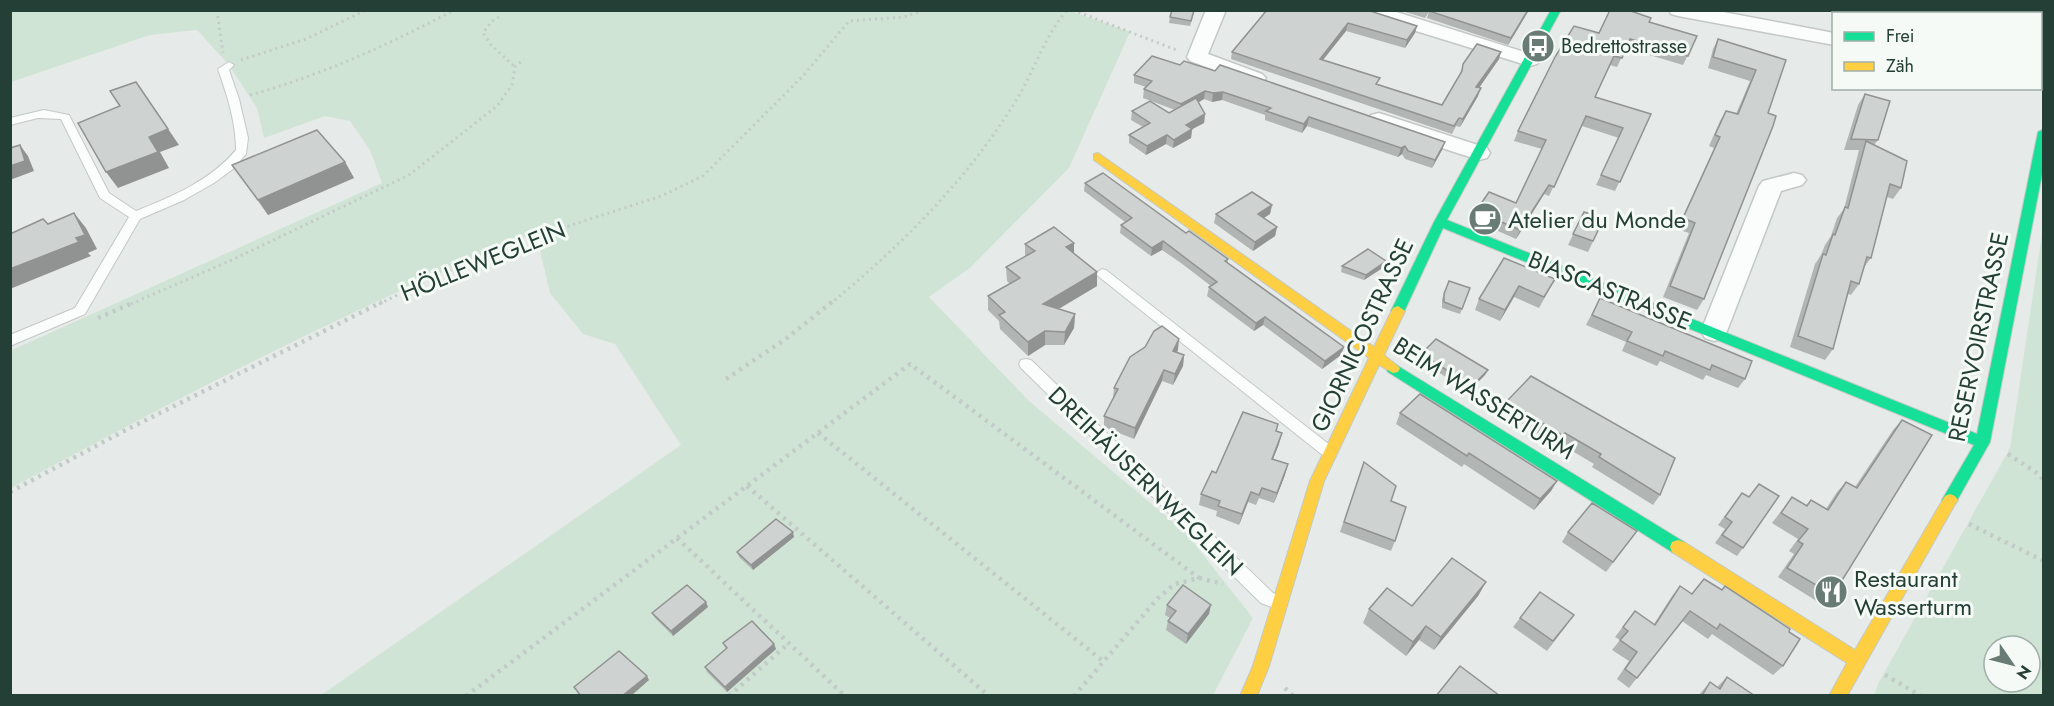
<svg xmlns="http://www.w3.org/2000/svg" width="2054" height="706" font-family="Jost,sans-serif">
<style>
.green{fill:#d0e4d5;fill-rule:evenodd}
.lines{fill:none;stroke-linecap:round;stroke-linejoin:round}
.lane-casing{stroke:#c3c8c6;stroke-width:2}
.street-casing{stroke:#c3c8c6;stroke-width:3}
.fast-casing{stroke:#c2c9c6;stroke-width:2}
.slow-casing{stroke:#c2c9c6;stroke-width:2}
.path-far1{stroke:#c2cbc7;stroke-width:3;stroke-dasharray:2 4;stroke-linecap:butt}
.path{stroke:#c2cbc7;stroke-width:4.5;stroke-dasharray:3 5;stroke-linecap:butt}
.lane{fill:#fbfcfc;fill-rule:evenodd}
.street{fill:#fbfcfc;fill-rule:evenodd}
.fast{fill:#16e098;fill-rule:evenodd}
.slow{fill:#ffcf43;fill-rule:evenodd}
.wall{fill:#b1b5b3}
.shaded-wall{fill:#909392}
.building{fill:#ced2d0;stroke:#909392;stroke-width:1.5}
.labels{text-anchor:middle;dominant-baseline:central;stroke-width:6;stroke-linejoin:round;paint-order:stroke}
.far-poi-label{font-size:20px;fill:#243f36;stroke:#f5faf7;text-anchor:start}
.poi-label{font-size:24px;fill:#243f36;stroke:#f5faf7;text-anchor:start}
.street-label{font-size:24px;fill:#243f36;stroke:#f5faf7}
</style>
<rect width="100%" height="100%" fill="#e6ebe9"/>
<g class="green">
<path d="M11 11H1071L1130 32 1069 168 970 268 929 297 1029 401 1186 533 1253 618 1213 695H321L681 445 615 344 583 334 550 293 536 233C355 305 183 396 11 488L10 351 382 183 370 150 350 121 325 116 264 138 257 108 229 65 197 30 150 35 11 82Z"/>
<path d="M2043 227V695H1874L1879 682 2010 448ZM1994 646H2030V682H1994Z"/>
</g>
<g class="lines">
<defs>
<g id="lane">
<path d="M229 62 234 65 229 70 239 99 248 138 246 154 233 169 214 183 184 200 140 219 85 314 10 346V335L75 308 129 217 100 198 61 119 38 118 10 125V118L44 110 69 115 109 193 136 211C173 196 210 181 236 150 236 122 227 95 218 69Z"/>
<polygon points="1102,269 1106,270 1335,449 1337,453 1335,457 1330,459 1325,457 1098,276 1096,273"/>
<polygon points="1026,359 1031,360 1273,593 1285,598 1287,603 1285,608 1279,610 1261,603 1021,368 1019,364 1021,360"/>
</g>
<g id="street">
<polygon points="1206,10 1226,10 1208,54 1262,74 1266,78 1262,82 1255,84 1248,82 1190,61 1187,57"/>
<polygon points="1359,10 1390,10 1537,56 1540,60 1537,64 1530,66 1523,64 1361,14"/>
<polygon points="1669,10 1713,10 1834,33 1834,45 1678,16 1671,14"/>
<rect x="2040" y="69" width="4" height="12"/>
<polygon points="1379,113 1487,148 1490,153 1487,158 1479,160 1371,125 1368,120 1371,115"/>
<polygon points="1794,173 1802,175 1806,180 1802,185 1781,191 1727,331 1723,338 1714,341 1705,338 1701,331 1759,186 1763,181"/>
</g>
<g id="fast">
<polygon points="1551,10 1561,10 1447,220 1977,434 2038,132 2044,129 2044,164 1990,442 1955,504 1950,506 1945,504 1942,500 1974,445 1443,228 1403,314 1393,314 1391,311 1434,222"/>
<polygon points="1393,363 1684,542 1686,547 1684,552 1678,554 1672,552 1388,372 1386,368 1388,364"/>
</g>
<g id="slow">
<polygon points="1098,153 1374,347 1393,308 1398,306 1405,311 1384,355 1400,368 1398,372 1393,373 1379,365 1324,481 1269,666 1257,696 1240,696 1253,666 1310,481 1369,358 1094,160 1094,154"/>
<polygon points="1950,494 1955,496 1958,500 1955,504 1847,696 1829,696 1847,663 1672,552 1670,547 1672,542 1678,540 1684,542 1855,650 1945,496"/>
</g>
</defs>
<use href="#lane" class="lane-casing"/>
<use href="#street" class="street-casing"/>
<use href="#fast" class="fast-casing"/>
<use href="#slow" class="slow-casing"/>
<g class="path-far1">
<polyline points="217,10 223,53"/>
<polyline points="1073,10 1179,51"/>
<polyline points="1990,10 1999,14"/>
<polyline points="499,17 492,21 483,33 491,45 515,67"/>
<polyline points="241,60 306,39 366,10"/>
<path d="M250 95C322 75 388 45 454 10"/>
<polyline points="131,304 234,259 409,175 497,106 512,85 515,67 524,59"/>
<polyline points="379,304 434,277 538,236 661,196 703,176 803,76 849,21 904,17 924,10"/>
<path d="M830 304C900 247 968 179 1015 102 1034 72 1044 37 1067 10"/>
</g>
<g class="path">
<polyline points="98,318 135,302"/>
<polyline points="726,379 787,338 832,302"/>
<polyline points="818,433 1103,661"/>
<polyline points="2008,454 2040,475 2044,481"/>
<polyline points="747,486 989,696"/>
<polyline points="10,492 122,432 382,302"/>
<polyline points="1969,524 2044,561"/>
<polyline points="677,538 845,696"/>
<polyline points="1885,675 1921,696"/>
<polyline points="1285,688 1293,696"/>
<polyline points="466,696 910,364 1199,578"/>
<polyline points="729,696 789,643"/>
<polyline points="1074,696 1158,598 1175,584 1199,578 1223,584"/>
</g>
<use href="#lane" class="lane"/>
<use href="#street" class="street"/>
<use href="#fast" class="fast"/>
<use href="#slow" class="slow"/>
</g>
<g class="wall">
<polygon points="1172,10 1195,10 1190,26 1169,23 1170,17"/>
<polygon points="1259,10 1367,10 1417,26 1415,33 1405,48 1346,31 1323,60 1378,85 1442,105 1460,74 1463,64 1499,59 1479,88 1478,96 1460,127 1456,126 1452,134 1231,59 1232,52 1265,13"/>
<polygon points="1399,10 1529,10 1508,45 1427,18 1429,12 1425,18"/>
<polygon points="1649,22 1697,36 1683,65 1626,48 1617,67 1610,65 1595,97 1651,114 1615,191 1596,185 1619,138 1582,126 1549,196 1544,194 1516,239 1473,220 1476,211 1516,203 1542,149 1514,141 1518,131 1599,33"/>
<polygon points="1718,39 1786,60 1704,299 1697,310 1663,297 1689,233 1677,229 1714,148 1709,146 1720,121 1726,111 1736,114 1750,81 1708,68 1713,49"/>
<polygon points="1180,65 1215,71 1445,142 1442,150 1432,168 1405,159 1402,154 1398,157 1307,126 1302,133 1265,120 1265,115 1222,100 1212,102 1204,99 1198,103 1205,114 1204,123 1192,129 1191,138 1173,148 1166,144 1146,155 1129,143 1129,135 1143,127 1131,120 1132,111 1169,113 1175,110 1143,98 1144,89 1146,87 1134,83 1134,75"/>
<polygon points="1865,94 1878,140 1874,145 1901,188 1893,199 1887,197 1871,258 1864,267 1859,284 1851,295 1848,294 1833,349 1825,360 1790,347 1815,264 1821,255 1825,245 1831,236 1837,218 1844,209 1859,150 1844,150 1858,105"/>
<polygon points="345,162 354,178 268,215 232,165"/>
<polygon points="1085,183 1186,233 1228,259 1228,263 1344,347 1341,355 1322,369 1263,325 1254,331 1207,296 1209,287 1211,286 1181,263 1162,250 1151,256 1120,233 1121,225 1125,222 1084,191"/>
<polygon points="1272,205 1270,214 1264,218 1277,227 1275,236 1253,251 1214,223 1216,214"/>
<polygon points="1584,212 1604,218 1588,252 1568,245"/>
<polygon points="1025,244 1074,253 1097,286 1059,309 1075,314 1074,328 1064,345 1045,345 1028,356 1000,329 999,321 988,310 988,296 1010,284 1007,281 1006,267 1025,257"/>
<polygon points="1504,258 1549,290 1539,308 1514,297 1500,321 1475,310 1479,299"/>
<polygon points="1342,266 1384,267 1364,280 1341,272"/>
<polygon points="1449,281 1470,288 1460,314 1442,308 1442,299"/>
<polygon points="1600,298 1745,379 1738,388 1706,375 1703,380 1660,361 1657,366 1622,351 1626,342 1586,325"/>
<polygon points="1178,350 1177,352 1184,355 1183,366 1173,385 1162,381 1134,439 1104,427 1104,416 1114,399 1113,398 1114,388"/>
<polygon points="1421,354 1485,375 1469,391 1418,360"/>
<polygon points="1531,376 1660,495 1653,505 1592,467 1594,464 1559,443 1558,446 1502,411 1507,401"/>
<polygon points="1400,413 1557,481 1551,491 1534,510 1464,464 1462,467 1396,424"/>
<polygon points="1902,420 1833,595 1823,605 1778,577 1794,554 1789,551 1798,539 1772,523 1792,497 1806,505 1811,500 1826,509 1837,492 1846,482 1855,487 1893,430"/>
<polygon points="1277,431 1279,444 1273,459 1285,475 1274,503 1259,498 1256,505 1248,502 1239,525 1216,516 1217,511 1199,505 1201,494 1216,473"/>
<polygon points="1364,462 1391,501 1395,541 1391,551 1340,532"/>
<polygon points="1759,484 1743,548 1737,556 1715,543 1725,529 1718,525 1742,493 1749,497"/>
<polygon points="1637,531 1606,572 1562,542 1568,532"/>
<polygon points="794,537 753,570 739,557 737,552"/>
<polygon points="1704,579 1789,632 1783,666 1773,675 1712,634 1708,639 1682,621 1629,688 1617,679 1629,661 1612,650 1620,640 1615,637 1635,611 1654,624 1672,596 1680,586 1692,594"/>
<polygon points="1486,582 1478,596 1434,650 1419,640 1406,656 1363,623 1369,609 1412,606"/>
<polygon points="1167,605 1209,614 1186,644 1166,630 1168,621 1170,618 1165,615"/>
<polygon points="708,607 673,636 655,618 652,613"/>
<polygon points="1520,618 1567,625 1547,651 1513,627"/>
<polygon points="723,643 774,644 776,649 727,692 707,672 705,667 726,649"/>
<polygon points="1727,677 1755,696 1698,696 1710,682 1717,687"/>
</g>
<g class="shaded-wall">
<polygon points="1528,10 1529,10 1508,45 1511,38"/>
<polygon points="1348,23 1346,31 1318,66 1320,59"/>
<polygon points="1417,26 1415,33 1405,48 1407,40"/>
<polygon points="1501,52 1499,59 1474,95 1476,87"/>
<polygon points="136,82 179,145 160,152 169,168 118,188 106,172 149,137"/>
<polygon points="1481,88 1478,96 1460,127 1463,119"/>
<polygon points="1205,91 1204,99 1180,112 1181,104"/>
<polygon points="1223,92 1222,100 1212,102 1213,93"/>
<polygon points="1205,114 1204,123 1185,133 1186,125"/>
<polygon points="1309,117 1307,126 1302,133 1304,124"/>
<polygon points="1192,129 1191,138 1173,148 1174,140"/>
<polygon points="1167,135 1166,144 1146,155 1147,146"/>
<polygon points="1445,142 1442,150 1432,168 1435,160"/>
<polygon points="20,145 28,156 34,171 10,180 10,166"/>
<polygon points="1405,146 1402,154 1398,157 1401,148"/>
<polygon points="345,162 354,178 268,215 258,200"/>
<polygon points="1549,185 1544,194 1516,239 1520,230"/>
<polygon points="1272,205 1270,214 1256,223 1258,214"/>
<polygon points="74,213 86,228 97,249 88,253 91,256 10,289 10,269 76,238"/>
<polygon points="1277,227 1275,236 1253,251 1255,242"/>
<polygon points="1163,241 1162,250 1151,256 1152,248"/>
<polygon points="1074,243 1074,257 1066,247"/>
<polygon points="1386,261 1384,267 1364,280 1366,275"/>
<polygon points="1097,272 1097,286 1043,318 1043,304"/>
<polygon points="1519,286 1514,297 1500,321 1505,310"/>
<polygon points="1075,314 1074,328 1064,345 1065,332"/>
<polygon points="1265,317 1263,325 1254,331 1256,323"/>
<polygon points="1045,331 1045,345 1028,356 1028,342"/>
<polygon points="1179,339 1178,350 1172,362 1173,351"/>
<polygon points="1344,347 1341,355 1322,369 1325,361"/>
<polygon points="1184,355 1183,366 1173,385 1175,374"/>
<polygon points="1164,370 1162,381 1134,439 1135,428"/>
<polygon points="1488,370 1485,375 1469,391 1472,386"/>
<polygon points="1282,433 1279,444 1269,469 1272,459"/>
<polygon points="1288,464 1285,475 1274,503 1277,493"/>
<polygon points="1557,481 1551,491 1534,510 1540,499"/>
<polygon points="1251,492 1248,502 1239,525 1242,514"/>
<polygon points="793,532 794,537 753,570 751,565"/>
<polygon points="1486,582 1478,596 1434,650 1441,637"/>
<polygon points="706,602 708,607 673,636 671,631"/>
<polygon points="1211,605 1209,614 1186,644 1188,634"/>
<polygon points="1426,626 1419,640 1406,656 1413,642"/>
<polygon points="774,644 776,649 727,692 725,687"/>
<polygon points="647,676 649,680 631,696 622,696"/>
</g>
<g class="building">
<polygon points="1172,10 1194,10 1191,21 1170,17"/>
<polygon points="1267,10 1367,10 1417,26 1407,40 1348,23 1320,59 1380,78 1376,84 1442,105 1462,71 1463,64 1477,44 1501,52 1476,87 1481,88 1463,119 1459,118 1454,126 1232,52"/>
<polygon points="1430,10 1528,10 1511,38 1429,11"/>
<polygon points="1610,10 1628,10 1651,18 1649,22 1697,36 1688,56 1630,39 1622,58 1614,56 1595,97 1651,114 1620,182 1601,175 1623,128 1586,116 1554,187 1549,185 1520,230 1476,211 1489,192 1516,203 1546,140 1518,131 1555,57 1574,26 1599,33"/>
<polygon points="1718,39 1786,60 1768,113 1776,116 1773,126 1704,299 1670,286 1695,223 1683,218 1720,137 1715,135 1726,111 1738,114 1756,70 1713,57"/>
<polygon points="1152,56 1180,65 1184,61 1215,71 1220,65 1445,142 1435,160 1408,151 1405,146 1401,148 1309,117 1304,124 1266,111 1271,108 1223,92 1213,93 1205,91 1181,104 1144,89 1152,81 1134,75"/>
<polygon points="136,82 168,129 149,137 158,152 106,172 78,123 120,106 110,91"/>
<polygon points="1865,94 1890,101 1878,140 1851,139"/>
<polygon points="1196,98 1205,114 1186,125 1192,129 1174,140 1167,135 1147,146 1129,135 1150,123 1132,111 1150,101 1169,113"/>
<polygon points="317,130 345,162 258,200 232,165"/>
<polygon points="1866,141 1907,161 1901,188 1890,184 1871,258 1867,257 1859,284 1851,281 1833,349 1798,336 1823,254 1826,255 1833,234 1835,235 1845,207 1848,208"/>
<polygon points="20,145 25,161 10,166 10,148"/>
<polygon points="1103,173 1186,233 1189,231 1228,259 1225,261 1344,347 1325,361 1265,317 1256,323 1209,287 1217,282 1163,241 1152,248 1121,225 1132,218 1085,183"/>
<polygon points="1252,192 1272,205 1258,214 1277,227 1255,242 1216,214"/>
<polygon points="1584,212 1604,218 1593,241 1573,234"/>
<polygon points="74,213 85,235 76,238 79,242 10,269 10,234 43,219 48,224"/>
<polygon points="1054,227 1074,243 1066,247 1097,272 1043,304 1075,314 1065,332 1045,331 1028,342 999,315 1005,312 988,296 1020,278 1006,267 1035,251 1025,244"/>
<polygon points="1368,249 1386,261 1366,275 1342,266"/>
<polygon points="1504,258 1555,279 1544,297 1519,286 1505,310 1479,299"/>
<polygon points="1449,281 1470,288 1462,309 1444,302 1444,294"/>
<polygon points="1600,298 1752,361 1745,379 1712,365 1710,370 1665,351 1663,356 1627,341 1632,332 1592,315"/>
<polygon points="1162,326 1179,339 1173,351 1184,355 1175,374 1164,370 1135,428 1104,416 1118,389 1114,388 1130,357 1145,347 1154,331"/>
<polygon points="1436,339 1488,370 1472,386 1421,354"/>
<polygon points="1531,376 1675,458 1660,495 1599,457 1601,454 1565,433 1563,436 1507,401"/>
<polygon points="1420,394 1557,481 1540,499 1469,453 1467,456 1400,413"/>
<polygon points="1243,412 1278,424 1276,431 1282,433 1272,459 1288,464 1277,493 1262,488 1259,495 1251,492 1242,514 1218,506 1220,501 1201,494 1212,471 1216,473"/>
<polygon points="1902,420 1932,435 1833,595 1787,568 1803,544 1798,541 1808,529 1781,513 1792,497 1807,506 1811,500 1828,510 1846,482 1857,488"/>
<polygon points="1364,462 1396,486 1391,501 1406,507 1395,541 1344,522"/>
<polygon points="1759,484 1779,496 1743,548 1722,535 1732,522 1725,517 1742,493 1749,497"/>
<polygon points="1592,503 1637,531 1613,562 1568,532"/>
<polygon points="776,519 793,532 751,565 737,552"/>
<polygon points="1452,558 1486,582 1441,637 1426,626 1413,642 1369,609 1387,588 1412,606"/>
<polygon points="1704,579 1722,590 1725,586 1790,629 1789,632 1800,639 1783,666 1720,624 1717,629 1690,611 1637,678 1625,669 1637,652 1620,640 1628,631 1623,627 1635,611 1655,625 1680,586 1692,594"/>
<polygon points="687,585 706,602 671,631 652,613"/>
<polygon points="1183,585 1211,605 1188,634 1168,621 1176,611 1167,605"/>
<polygon points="1540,592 1574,615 1553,641 1520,618"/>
<polygon points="752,621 774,644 725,687 705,667 727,648 723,643"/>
<polygon points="619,651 647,676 622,696 581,696 574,687"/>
<polygon points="1460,666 1500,696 1436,696"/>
<polygon points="1727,677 1755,696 1702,696 1710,682 1720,689"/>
</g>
<defs>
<symbol id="bus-disc" viewBox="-11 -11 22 22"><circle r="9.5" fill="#687b75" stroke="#f5faf7"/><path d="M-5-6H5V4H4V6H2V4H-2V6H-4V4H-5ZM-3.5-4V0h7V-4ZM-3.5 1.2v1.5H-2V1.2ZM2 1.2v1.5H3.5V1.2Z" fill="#fff"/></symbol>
<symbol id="cafe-disc" viewBox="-11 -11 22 22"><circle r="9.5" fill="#687b75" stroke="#f5faf7"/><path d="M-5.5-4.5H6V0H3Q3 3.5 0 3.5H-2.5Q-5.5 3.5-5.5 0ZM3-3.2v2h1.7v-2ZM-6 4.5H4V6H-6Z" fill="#fff"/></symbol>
<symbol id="restaurant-disc" viewBox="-11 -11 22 22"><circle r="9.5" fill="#687b75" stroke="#f5faf7"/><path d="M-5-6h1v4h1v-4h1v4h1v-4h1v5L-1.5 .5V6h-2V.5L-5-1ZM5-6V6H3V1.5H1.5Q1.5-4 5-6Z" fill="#fff"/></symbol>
</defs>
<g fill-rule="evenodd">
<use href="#bus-disc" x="1519" y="27" width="38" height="38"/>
<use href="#cafe-disc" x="1466" y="200" width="38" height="38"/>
<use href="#restaurant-disc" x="1812" y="573" width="38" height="38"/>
</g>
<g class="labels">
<g class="far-poi-label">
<text x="1561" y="46">Bedrettostrasse</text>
</g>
<g class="poi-label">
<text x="1508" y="219">Atelier du Monde</text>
<text x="1854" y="578">Restaurant<tspan x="1854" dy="28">Wasserturm</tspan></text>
</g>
<g class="street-label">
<text transform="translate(483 261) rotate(-22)">HÖLLEWEGLEIN</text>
<text transform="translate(1610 290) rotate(22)">BIASCASTRASSE</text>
<text transform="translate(1362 335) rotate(-65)">GIORNICOSTRASSE</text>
<text transform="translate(1978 337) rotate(-78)">RESERVOIRSTRASSE</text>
<text transform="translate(1484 398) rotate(32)">BEIM WASSERTURM</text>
<text transform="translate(1146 481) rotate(44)">DREIHÄUSERNWEGLEIN</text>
</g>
</g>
<rect width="2054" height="706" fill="none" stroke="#243f36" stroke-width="24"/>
<rect x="1832" y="12" width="210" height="78" fill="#f5faf7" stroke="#a1afaa" stroke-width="1.5"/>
<rect x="1844" y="32" width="30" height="9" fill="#16e098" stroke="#a1afaa" stroke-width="1.5"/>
<text x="1886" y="42" font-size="18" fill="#243f36">Frei</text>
<rect x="1844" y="62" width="30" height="9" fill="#ffcf43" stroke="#a1afaa" stroke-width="1.5"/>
<text x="1886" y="72" font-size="18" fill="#243f36">Zäh</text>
<g transform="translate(2012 664) rotate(125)"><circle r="28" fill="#f5faf7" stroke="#a1afaa" stroke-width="1.5"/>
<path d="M0-4.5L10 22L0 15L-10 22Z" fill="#687b75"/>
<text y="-9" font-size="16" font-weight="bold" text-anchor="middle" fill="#243f36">N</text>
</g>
</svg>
